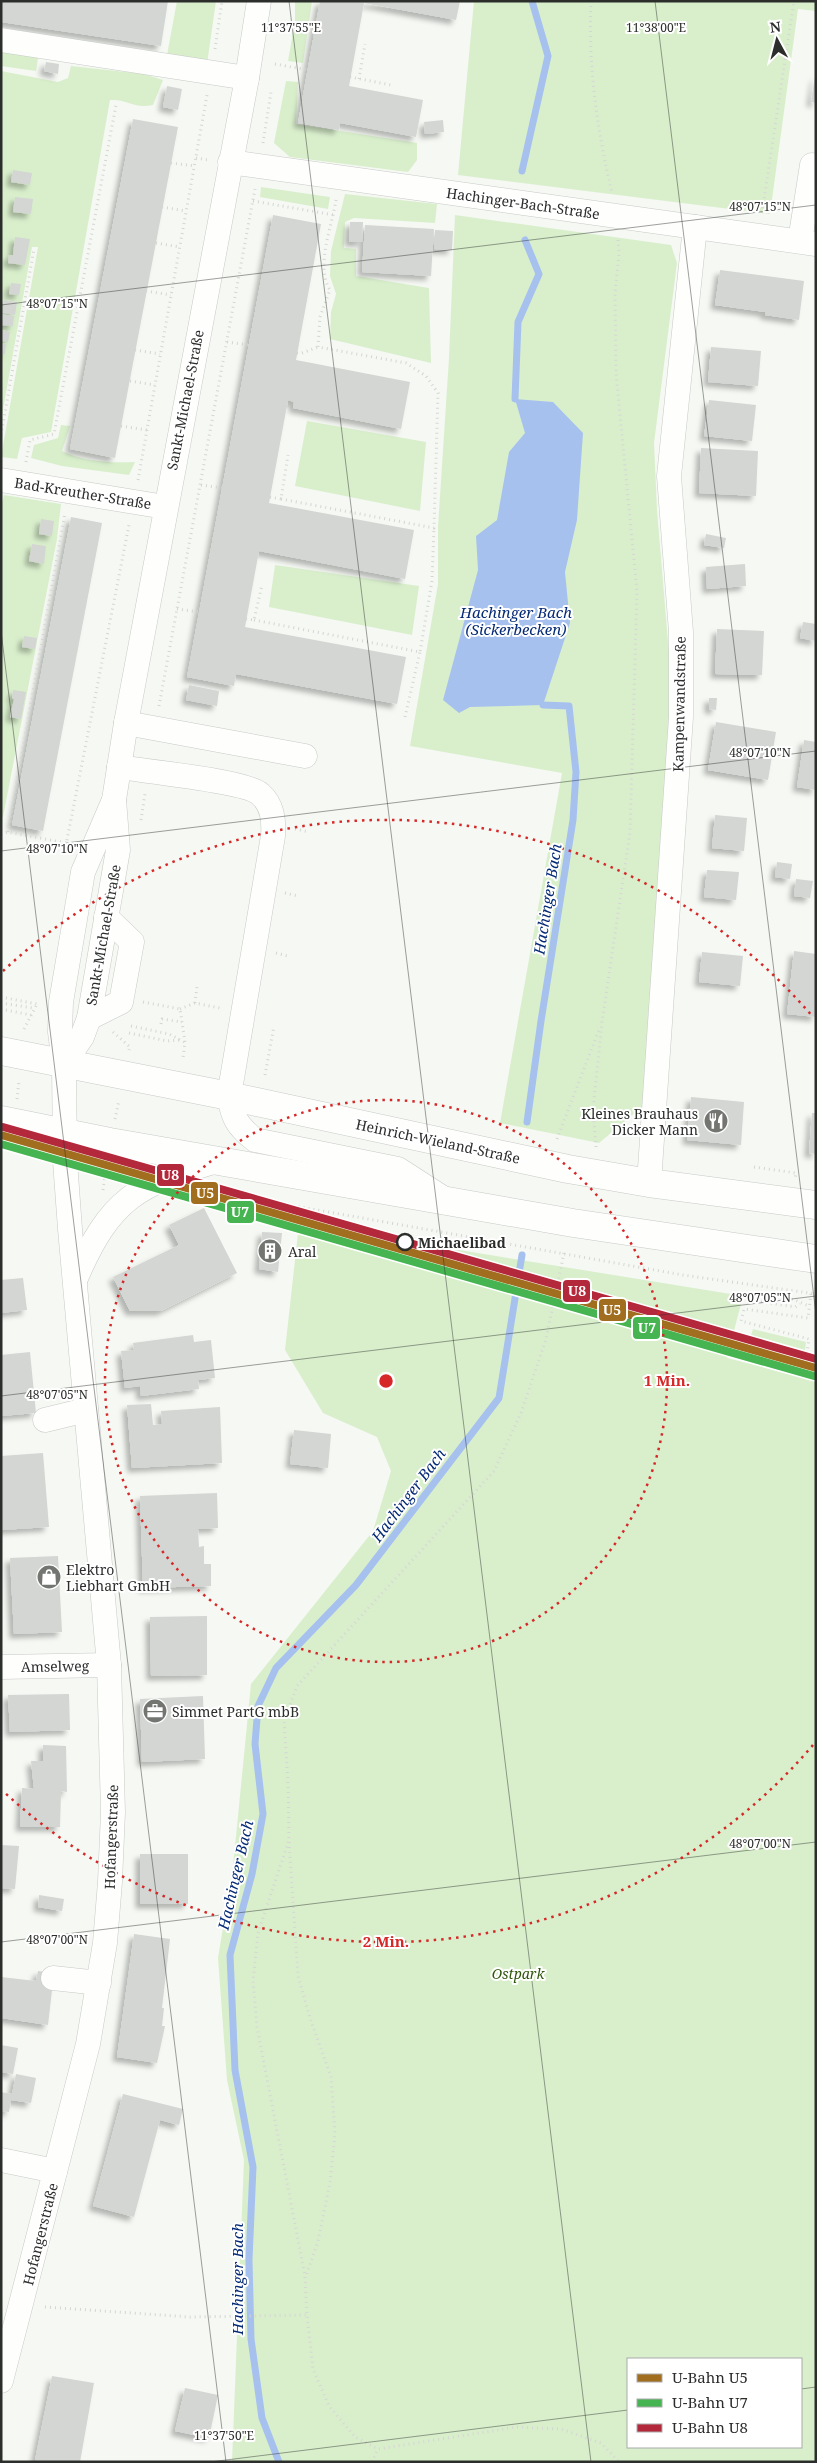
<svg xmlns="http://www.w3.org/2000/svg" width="817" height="2463" font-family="'Noto Serif',serif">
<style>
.green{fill:#d9efcc;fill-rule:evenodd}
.water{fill:#a7c1ef}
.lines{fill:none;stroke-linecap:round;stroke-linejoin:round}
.stream{stroke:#a7c1ef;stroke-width:7}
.building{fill:#d4d6d3;filter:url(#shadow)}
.minor-casing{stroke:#c7cac6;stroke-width:25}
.major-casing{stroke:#c7cac6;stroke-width:29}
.path{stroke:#d5d6d4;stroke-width:3;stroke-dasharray:1 4;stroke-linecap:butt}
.minor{stroke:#fefefd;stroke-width:24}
.major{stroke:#fefefd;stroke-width:28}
.metro-1-casing{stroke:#fff;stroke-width:11}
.metro-2-casing{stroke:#fff;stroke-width:11}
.metro-3-casing{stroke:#fff;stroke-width:11}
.metro-1{stroke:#a06e1e;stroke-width:8}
.metro-2{stroke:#46b450;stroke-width:8}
.metro-3{stroke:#b4283c;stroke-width:8}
.ticks{fill:none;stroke:#2b2e2a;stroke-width:1;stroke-opacity:0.45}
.ring{fill:none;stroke:#d62828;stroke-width:2.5;stroke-dasharray:2.5 5}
.stop-dot{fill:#fff;stroke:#2b2e2a;stroke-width:2.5}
.labels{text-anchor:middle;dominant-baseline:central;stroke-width:4;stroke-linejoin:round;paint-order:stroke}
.street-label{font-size:14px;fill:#2b2e2a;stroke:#fff}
.poi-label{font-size:14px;fill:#2b2e2a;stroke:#fff;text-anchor:start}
.stop-label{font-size:14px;font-weight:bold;fill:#2b2e2a;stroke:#fff;text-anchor:start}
.park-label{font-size:14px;font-style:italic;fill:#2f560c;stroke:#fff}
.water-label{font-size:15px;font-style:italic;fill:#052a76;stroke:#fff}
.ticks-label{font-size:12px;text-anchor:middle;fill:#2b2e2a;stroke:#fff;stroke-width:4;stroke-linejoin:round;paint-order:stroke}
.centre{fill:#d62828;stroke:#fff;stroke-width:2.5}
.ring-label{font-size:15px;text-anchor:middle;font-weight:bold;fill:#d62828;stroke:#fff;stroke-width:4;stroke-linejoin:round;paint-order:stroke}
.line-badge{stroke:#fff;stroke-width:2}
.badge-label{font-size:14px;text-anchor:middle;font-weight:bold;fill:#fff}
</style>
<defs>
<filter id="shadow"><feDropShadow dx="-4.5" dy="4.5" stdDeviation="2.5" flood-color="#0004"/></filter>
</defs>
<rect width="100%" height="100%" fill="#f5f8f3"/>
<g class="green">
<polygon points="177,1 216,1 207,64 167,55"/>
<polygon points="295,1 312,1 303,63 288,61 295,21"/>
<polygon points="474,1 816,1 816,11 798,9 770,214 458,175"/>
<polygon points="1,46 39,52 36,71 1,66"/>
<path d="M71 66 144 74 163 80 153 105C132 109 129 99 110 100L51 432 22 438 17 459 1 457 38 247H32L1 421V71L58 82 68 78Z"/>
<polygon points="286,81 298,82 296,124 417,143 417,160 408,172 290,157 274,143"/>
<polygon points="261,187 330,197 328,209 260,197"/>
<polygon points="345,194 437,204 435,223 354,218 345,222 344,248 356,249 356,276 429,288 431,363 330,339 331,312 336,294 330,276 331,251"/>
<polygon points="455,215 671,245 677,263 654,443 657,510 672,690 643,1106 599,1143 500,1123 562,773 410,746 438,584 438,527 449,358"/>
<polygon points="307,421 426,442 420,511 295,486"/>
<path d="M61 425 70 426 62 451C84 462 110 463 135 462L129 475 62 466 31 458 34 445 58 438Z"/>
<polygon points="4,495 61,504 57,539 3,817 1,817 1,507"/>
<polygon points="275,565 419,586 412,635 269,607"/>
<path d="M299 1224 743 1296 727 1358 816 1381V2462H232L244 2160 227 2080 218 1958 233 1867 251 1684 373 1531 391 1471 377 1437 323 1413 285 1350ZM628 2359H801V2447H628Z"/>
<polygon points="753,1329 806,1342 803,1365 747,1349"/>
</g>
<polygon class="water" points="515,399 553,402 583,433 577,520 565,572 570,623 543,705 470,707 459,713 443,700 478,570 476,536 497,520 509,452 525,433"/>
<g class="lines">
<g class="stream">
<polyline points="522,171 548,56 532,1"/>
<polyline points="515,399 518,322 539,274 525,240"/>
<polyline points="527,1122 541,1021 573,820 576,772 569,706 543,705"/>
<polyline points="279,2462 262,2418 251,2339 249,2260 253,2167 235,2070 230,1955 252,1874 263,1814 255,1744 258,1706 276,1668 356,1585 499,1398 522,1255"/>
</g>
</g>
<g class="building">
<polygon points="1,1 168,1 161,46 1,22"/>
<polygon points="320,1 460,1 456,20 364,3 349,86 423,100 416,137 340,123 339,130 298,123"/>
<polygon points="46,62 59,64 58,74 44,71"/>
<polygon points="815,76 816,76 816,103 811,102"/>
<polygon points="167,86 182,89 178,110 163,107"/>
<polygon points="133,119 178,127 115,458 70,449"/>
<polygon points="443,120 444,132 425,134 424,122"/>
<polygon points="13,170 32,173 30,185 11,182"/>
<polygon points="15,197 33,199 31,214 13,212"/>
<polygon points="273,215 321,224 296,360 410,382 401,429 293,408 294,402 288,400 269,503 414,530 405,579 259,551 245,627 406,657 397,704 236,674 234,686 187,677"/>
<polygon points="350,222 363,222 362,242 349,242"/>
<polygon points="365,225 434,229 431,276 362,272"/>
<polygon points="435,230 453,231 452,250 434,249"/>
<polygon points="15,237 30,239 25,265 8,263 9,255 13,255"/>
<polygon points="720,270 804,281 799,320 765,315 765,312 715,305"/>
<polygon points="11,283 21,284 19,295 9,294"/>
<polygon points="4,300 17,302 15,315 2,313"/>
<polygon points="1,314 14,316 13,326 1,325"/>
<polygon points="1,330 10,332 8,342 1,341"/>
<polygon points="1,343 6,344 5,354 1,354"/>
<polygon points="711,347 761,351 758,386 708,382"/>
<polygon points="709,400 756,405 752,441 704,436"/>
<polygon points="701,448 758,451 756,496 699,493"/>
<polygon points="71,517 102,523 43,831 12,825"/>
<polygon points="41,519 54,521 52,536 39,534"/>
<polygon points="706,534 726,538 724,548 704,545"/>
<polygon points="32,544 46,546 44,564 29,561"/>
<polygon points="745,564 746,586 707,589 706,567"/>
<polygon points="803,622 816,624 816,641 800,638"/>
<polygon points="717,629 764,631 762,675 715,674"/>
<polygon points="24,636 37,638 35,649 22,647"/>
<polygon points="189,685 219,691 217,706 186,700"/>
<polygon points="13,690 26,692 21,719 10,717 14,699 12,698"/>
<polygon points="709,698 717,698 716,710 709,709"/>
<polygon points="716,722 776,732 768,780 708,770"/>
<polygon points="804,740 816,742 816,790 797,787"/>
<polygon points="715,815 747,818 744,851 712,848"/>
<polygon points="777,862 792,864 790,879 775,877"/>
<polygon points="707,870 739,872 736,900 704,897"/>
<polygon points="796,879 813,881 810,898 794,896"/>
<polygon points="794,951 816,954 816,1017 787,1014"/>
<polygon points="702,952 743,956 740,986 699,982"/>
<polygon points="691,1097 744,1102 741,1145 687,1140"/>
<polygon points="812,1113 816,1113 816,1154 809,1153"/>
<polygon points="204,1208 237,1273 161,1311 130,1311 113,1277 179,1245 169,1225"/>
<polygon points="262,1232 282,1233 278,1272 259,1269"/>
<polygon points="23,1278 27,1310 1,1313 1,1280"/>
<polygon points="193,1335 194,1342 211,1340 215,1378 198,1380 199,1389 141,1396 140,1386 125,1388 121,1351 134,1350 133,1343"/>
<polygon points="30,1352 36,1413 1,1416 1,1355"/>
<polygon points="151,1404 153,1425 162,1424 161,1411 220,1407 222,1463 132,1468 127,1405"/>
<polygon points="294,1430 331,1434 328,1468 290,1464"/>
<polygon points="43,1453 49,1527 1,1530 1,1456"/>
<polygon points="217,1493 218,1528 198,1529 199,1547 204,1546 204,1564 211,1564 211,1586 143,1588 140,1496"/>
<polygon points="58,1556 62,1632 14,1634 10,1558"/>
<polygon points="207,1616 207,1675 151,1676 150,1617"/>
<polygon points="69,1694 70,1730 10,1732 8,1695"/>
<polygon points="203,1696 205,1759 142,1762 140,1699"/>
<polygon points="43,1745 66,1746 67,1792 61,1791 60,1827 20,1827 22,1788 34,1789 31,1761 43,1761"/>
<polygon points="1,1845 19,1846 15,1889 1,1888"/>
<rect x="140" y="1854" width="48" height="50"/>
<polygon points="39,1895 64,1899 62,1911 38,1907"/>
<polygon points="134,1934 170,1939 162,2008 164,2008 162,2026 165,2026 157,2063 117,2057"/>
<polygon points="38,1971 54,1973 48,2025 1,2018 1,1977 36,1981"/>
<polygon points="1,2045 18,2048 13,2074 1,2072"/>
<polygon points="16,2074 36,2078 31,2103 11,2100 9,2112 1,2111 1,2092 12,2094"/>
<polygon points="123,2094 183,2109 179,2125 160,2120 134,2217 93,2206"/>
<polygon points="52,2376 94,2383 80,2462 35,2460"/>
<polygon points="185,2388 218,2395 209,2438 175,2431"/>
</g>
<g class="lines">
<defs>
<g id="minor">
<polyline points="1,40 247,78"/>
<polyline points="230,162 816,244"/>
<polyline points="800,241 812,165"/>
<polyline points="1,480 165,507"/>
<polyline points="126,723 305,756"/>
<path d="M119 767C143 771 246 781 260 794 273 805 274 821 273 836L229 1096C233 1118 237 1126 255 1140L398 1169 446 1200"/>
<polyline points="89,1018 121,1002 132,942 106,917"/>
<polyline points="64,1063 82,1037 89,1018 118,850 114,800 126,723 247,78 259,1"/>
<polyline points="649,1183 681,717 681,632 669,476 695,227"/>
<path d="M76 1278C110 1199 137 1184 217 1161"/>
<polyline points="45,1420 86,1410"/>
<polyline points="1,1667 109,1665"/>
<polyline points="53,1978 99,1983"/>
<polyline points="1,2160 55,2171"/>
<polyline points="1,2381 88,2044 105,1943 110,1882 113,1812 109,1665 70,1229 65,1161 64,1063 60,1032 61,1002 83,872 114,800"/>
</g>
<g id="major">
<polyline points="1,1051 229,1096 568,1169 649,1183 816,1205"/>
<polyline points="1,1120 110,1142 573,1223 816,1259"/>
</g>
</defs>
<use href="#minor" class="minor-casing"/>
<use href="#major" class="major-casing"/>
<g class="path">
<path d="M591 1C588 66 597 130 612 193"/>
<polyline points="215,49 222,1"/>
<polyline points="275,64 308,70"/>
<polyline points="350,77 391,85"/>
<polyline points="359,79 365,44"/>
<polyline points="263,143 271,92"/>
<polyline points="196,158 208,160"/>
<polyline points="171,163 195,166"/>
<polyline points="253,201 334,215"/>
<polyline points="162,207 186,211"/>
<polyline points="762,213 794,1"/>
<polyline points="156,243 180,247"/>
<polyline points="146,291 171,295"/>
<polyline points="227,342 249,345"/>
<polyline points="135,350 160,354"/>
<polyline points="297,353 302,353 318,347"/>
<polyline points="130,381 155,385"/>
<polyline points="121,426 147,430"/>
<polyline points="1,435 34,249"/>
<polyline points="26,462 30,440 54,434 116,105"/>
<polyline points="138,480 207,95"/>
<polyline points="201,485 222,488"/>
<polyline points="270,497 281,499 288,455"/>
<path d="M281 499 434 528 438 393 426 376 406 363 318 347 320 317 330 290C315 266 332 227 336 200"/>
<polyline points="177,609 199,612"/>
<polyline points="246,619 254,620 262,585"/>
<polyline points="254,620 420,652 432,581 434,528"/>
<polyline points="159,706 255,189"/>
<polyline points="405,717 420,652"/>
<polyline points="141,820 145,794"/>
<polyline points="295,829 309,832"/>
<polyline points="8,832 65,513"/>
<polyline points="1,834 8,832 66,843"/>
<polyline points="65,850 129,525"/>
<polyline points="285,893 298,896"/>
<polyline points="276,953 288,956"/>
<polyline points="1,997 37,1004"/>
<polyline points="143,1002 180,1009 185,1042 183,1058"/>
<polyline points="1,1003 33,1008"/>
<polyline points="195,1003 197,986"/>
<polyline points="1,1009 31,1015"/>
<polyline points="180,1009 195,1003 220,1008"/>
<polyline points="161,1024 162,1019 182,1022"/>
<polyline points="131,1026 169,1034 184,1042"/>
<polyline points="24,1029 36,1006"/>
<polyline points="113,1032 130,1047 129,1050"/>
<polyline points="129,1033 167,1041 180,1040"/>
<polyline points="265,1075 274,1026"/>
<polyline points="17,1099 19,1080"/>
<polyline points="115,1119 119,1100"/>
<polyline points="557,1139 600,1027"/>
<polyline points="596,1147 593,1110 602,1022 630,832 637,591 616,373 615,293 619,254 618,239"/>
<polyline points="754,1167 796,1173 795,1179"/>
<polyline points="103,1190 106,1167"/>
<polyline points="205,1190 683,1275 816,1294"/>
<polyline points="564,1253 546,1339 521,1413 494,1471 297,1686 284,1721 288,1782 289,1840 258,1933 253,1981 257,2027 305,2276 307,2315 313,2369 329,2406 355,2437 378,2449 517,2427 561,2429 601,2443 619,2462"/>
<polyline points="757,1294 795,1300 809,1306"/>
<polyline points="756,1301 795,1307 800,1304"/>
<polyline points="733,1353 804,1374 809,1339 741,1321 744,1309 808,1318 811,1293"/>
<polyline points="289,1842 298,1976 310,2018 331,2077 335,2133 330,2183 318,2241 306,2276"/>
<polyline points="45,2307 190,2317 307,2315"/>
<polyline points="372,2462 378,2449"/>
</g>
<use href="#minor" class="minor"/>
<use href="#major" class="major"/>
<defs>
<polyline id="metro-1" points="1,1135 816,1368"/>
<polyline id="metro-2" points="1,1144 814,1376"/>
<polyline id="metro-3" points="3,1127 816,1359"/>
</defs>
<use href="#metro-1" class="metro-1-casing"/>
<use href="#metro-2" class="metro-2-casing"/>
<use href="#metro-3" class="metro-3-casing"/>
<use href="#metro-1" class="metro-1"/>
<use href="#metro-2" class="metro-2"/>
<use href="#metro-3" class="metro-3"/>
</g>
<path class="ticks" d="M289 1 591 2462M655 1 816 1314M1 305 816 205M1 631 226 2462M1 851 816 751M1 1396 816 1296M1 1942 816 1842M801 2389 816 2387M210 2462 628 2410"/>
<g class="ring">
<circle cx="386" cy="1381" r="281"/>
<path d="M813 1745A561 561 0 0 1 3 1791M3 971A561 561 0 0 1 813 1017"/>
</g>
<defs>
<symbol id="restaurant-disc" viewBox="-11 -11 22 22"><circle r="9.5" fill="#727570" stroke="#fff"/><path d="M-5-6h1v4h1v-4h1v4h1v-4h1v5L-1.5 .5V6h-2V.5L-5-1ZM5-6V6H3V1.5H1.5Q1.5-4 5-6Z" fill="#fff"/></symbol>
<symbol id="building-disc" viewBox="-11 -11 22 22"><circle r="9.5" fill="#727570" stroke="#fff"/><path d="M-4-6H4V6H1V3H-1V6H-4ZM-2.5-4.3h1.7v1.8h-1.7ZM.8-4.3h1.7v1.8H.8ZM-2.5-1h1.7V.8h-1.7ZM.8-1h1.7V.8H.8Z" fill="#fff"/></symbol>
<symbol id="shop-disc" viewBox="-11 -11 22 22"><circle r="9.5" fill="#727570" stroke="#fff"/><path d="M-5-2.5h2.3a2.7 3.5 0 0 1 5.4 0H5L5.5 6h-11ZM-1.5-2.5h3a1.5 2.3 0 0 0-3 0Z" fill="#fff"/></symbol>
<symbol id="office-disc" viewBox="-11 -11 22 22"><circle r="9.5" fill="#727570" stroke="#fff"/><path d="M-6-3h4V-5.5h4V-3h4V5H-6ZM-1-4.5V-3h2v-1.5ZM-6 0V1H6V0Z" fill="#fff"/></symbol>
</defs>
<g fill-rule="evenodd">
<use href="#restaurant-disc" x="702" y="1107" width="28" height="28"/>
<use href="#building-disc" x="256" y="1237" width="28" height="28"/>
<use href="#shop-disc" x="35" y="1563" width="28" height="28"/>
<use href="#office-disc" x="141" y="1697" width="28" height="28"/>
</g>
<circle class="stop-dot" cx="405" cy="1242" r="8"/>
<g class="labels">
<g class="street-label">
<text transform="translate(523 203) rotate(8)">Hachinger-Bach-Straße</text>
<text transform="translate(185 400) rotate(-79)">Sankt-Michael-Straße</text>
<text transform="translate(83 493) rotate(9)">Bad-Kreuther-Straße</text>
<text transform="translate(679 704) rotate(-89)">Kampenwandstraße</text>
<text transform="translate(103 935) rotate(-80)">Sankt-Michael-Straße</text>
<text transform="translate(438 1141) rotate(12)">Heinrich-Wieland-Straße</text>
<text transform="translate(55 1666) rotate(-1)">Amselweg</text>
<text transform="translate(111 1837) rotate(-88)">Hofangerstraße</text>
<text transform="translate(40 2234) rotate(-76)">Hofangerstraße</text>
</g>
<g class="poi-label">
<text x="698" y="1113" text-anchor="end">Kleines Brauhaus<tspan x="698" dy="16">Dicker Mann</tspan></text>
<text x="288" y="1251">Aral</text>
<text x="66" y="1569">Elektro<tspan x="66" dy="16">Liebhart GmbH</tspan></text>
<text x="172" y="1711">Simmet PartG mbB</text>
</g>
<g class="stop-label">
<text x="418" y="1242">Michaelibad</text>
</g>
<g class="park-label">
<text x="518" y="1973">Ostpark</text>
</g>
<g class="water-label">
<text x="516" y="612">Hachinger Bach<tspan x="516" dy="17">(Sickerbecken)</tspan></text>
<text transform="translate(547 899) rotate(-81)">Hachinger Bach</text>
<text transform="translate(408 1495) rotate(-53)">Hachinger Bach</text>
<text transform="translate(235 1875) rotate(-77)">Hachinger Bach</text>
<text transform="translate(237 2279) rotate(-90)">Hachinger Bach</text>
</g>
</g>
<g class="ticks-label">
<text x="291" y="32">11°37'55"E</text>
<text x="656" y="32">11°38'00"E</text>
<text x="760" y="211">48°07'15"N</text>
<text x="57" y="308">48°07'15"N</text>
<text x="760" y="757">48°07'10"N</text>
<text x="57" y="853">48°07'10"N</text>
<text x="760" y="1302">48°07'05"N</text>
<text x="57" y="1399">48°07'05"N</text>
<text x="760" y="1848">48°07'00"N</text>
<text x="57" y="1944">48°07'00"N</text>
<text x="224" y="2440">11°37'50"E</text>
</g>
<circle cx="386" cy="1381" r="8" class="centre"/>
<g class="ring-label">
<text x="667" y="1386">1 Min.</text>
<text x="386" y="1947">2 Min.</text>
</g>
<g class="line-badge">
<rect x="156" y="1163" width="29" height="24" rx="5" fill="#b4283c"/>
<rect x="190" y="1181" width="29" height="24" rx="5" fill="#a06e1e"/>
<rect x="226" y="1200" width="29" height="24" rx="5" fill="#46b450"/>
<rect x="562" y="1279" width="29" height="24" rx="5" fill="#b4283c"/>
<rect x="598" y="1298" width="29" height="24" rx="5" fill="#a06e1e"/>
<rect x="632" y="1316" width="29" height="24" rx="5" fill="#46b450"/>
</g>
<g class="badge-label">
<text x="170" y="1180">U8</text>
<text x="205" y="1198">U5</text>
<text x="240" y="1217">U7</text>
<text x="577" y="1296">U8</text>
<text x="612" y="1315">U5</text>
<text x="647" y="1333">U7</text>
</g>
<rect width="817" height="2463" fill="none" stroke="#2b2e2a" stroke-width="5"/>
<rect x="627" y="2358" width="175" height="90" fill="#ffffff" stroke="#aaabaa"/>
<rect x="637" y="2374" width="25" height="8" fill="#a06e1e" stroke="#aaabaa"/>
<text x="672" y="2383" font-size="15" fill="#2b2e2a">U-Bahn U5</text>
<rect x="637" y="2399" width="25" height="8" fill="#46b450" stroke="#aaabaa"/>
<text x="672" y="2408" font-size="15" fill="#2b2e2a">U-Bahn U7</text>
<rect x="637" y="2424" width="25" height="8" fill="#b4283c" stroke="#aaabaa"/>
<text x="672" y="2433" font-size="15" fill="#2b2e2a">U-Bahn U8</text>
<g transform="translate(777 40) rotate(353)" stroke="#ffffff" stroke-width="4" paint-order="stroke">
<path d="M0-4L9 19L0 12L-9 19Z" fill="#2b2e2a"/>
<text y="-8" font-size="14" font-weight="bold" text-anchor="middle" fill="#2b2e2a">N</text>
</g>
</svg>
